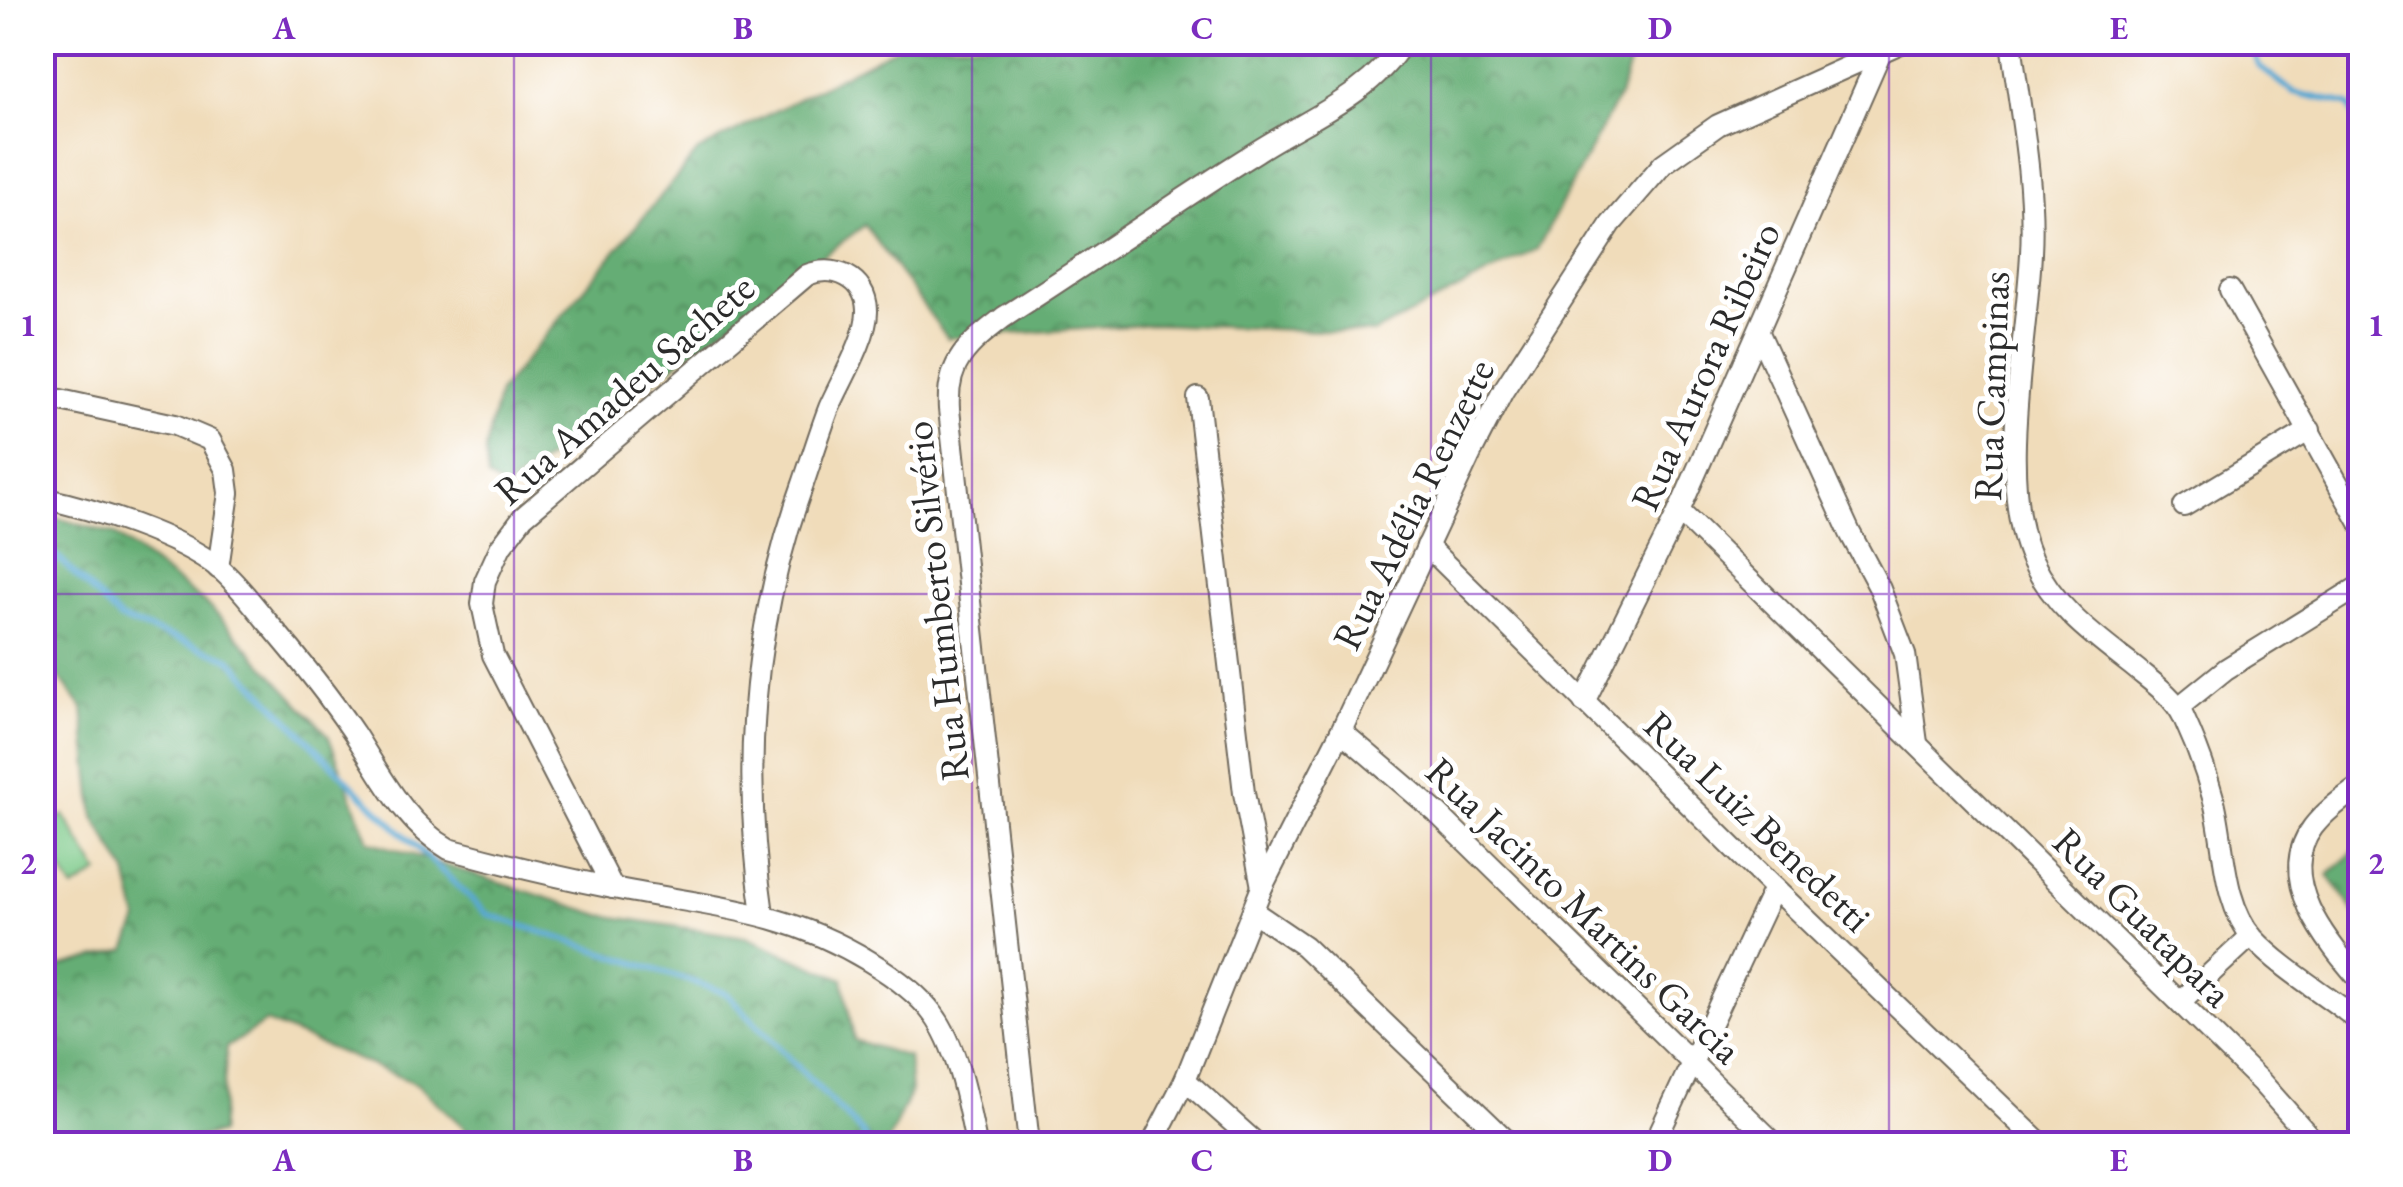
<svg xmlns="http://www.w3.org/2000/svg" width="2403" height="1187" font-family="'EB Garamond',serif">
<style>
.green{fill:#7cc988;stroke:#547a5a;stroke-width:2.5}
.forest{fill:url(#forest-crowns);stroke:#486c50;stroke-width:2.5}
.lines{fill:none;stroke-linecap:round;stroke-linejoin:round}
.stream{stroke:#58a8d2;stroke-width:6}
.street-casing{stroke:#70695d;stroke-width:24}
.street{stroke:#fff;stroke-width:20}
.grid{fill:none;stroke:#7b2cbf;stroke-width:2.5;stroke-opacity:0.55}
.labels{text-anchor:middle;dominant-baseline:central;stroke-width:10;stroke-linejoin:round;paint-order:stroke}
.street-label{font-size:40px;fill:#2b2b2b;stroke:#fff}
.neatline{fill:none;stroke:#7b2cbf;stroke-width:4}
.grid-label{font-size:32px;text-anchor:middle;font-weight:bold;fill:#7b2cbf}
</style>
<defs>
<pattern id="forest-crowns" width="20" height="18" patternUnits="userSpaceOnUse" patternTransform="scale(2.5)"><rect width="20" height="18" fill="#65ad74"/><path d="M2 6a3 3 0 1 1 6 0M12 15a3 3 0 1 1 6 0" fill="none" stroke="#538d5f"/></pattern>
</defs>
<rect width="100%" height="100%" fill="#fff"/>
<filter id="ink" filterUnits="userSpaceOnUse"><feTurbulence type="fractalNoise" baseFrequency=".01" numOctaves="2"/><feDisplacementMap in="SourceGraphic" scale="20" xChannelSelector="R" yChannelSelector="G"/><feConvolveMatrix kernelMatrix="1 2 1 2 8 2 1 2 1" color-interpolation-filters="sRGB"/></filter>
<filter id="wash" filterUnits="userSpaceOnUse"><feTurbulence type="fractalNoise" baseFrequency=".0048" numOctaves="4" result="noise"/><feDisplacementMap in="SourceGraphic" scale="40" xChannelSelector="R" yChannelSelector="G"/><feGaussianBlur stdDeviation="2.25" result="paint"/><feColorMatrix in="noise" values="0 0 0 0 0 0 0 0 0 0 0 0 0 0 0 0 0 1.4 0 .05"/><feComposite in="paint" operator="in"/></filter>
<g filter="url(#wash)">
<rect width="100%" height="100%" fill="#f0dcba"/>
<polygon class="green" points="64,815 99,873 73,889 43,839 43,827"/>
<g class="forest">
<polygon points="905,43 1636,43 1619,96 1537,249 1373,333 1155,324 947,338 865,225 506,489 488,478 485,451 499,392 698,151"/>
<polygon points="43,514 114,534 210,607 328,735 369,841 601,915 746,937 843,979 854,1040 908,1057 911,1091 887,1144 482,1144 417,1084 266,1022 227,1047 220,1134 164,1141 160,1144 43,1144 43,971 126,950 138,920 127,873 94,817 83,709 43,656"/>
<polygon points="2360,846 2360,919 2328,875"/>
</g>
<g class="lines">
<g class="stream">
<polyline points="2250,42 2259,66 2293,92 2349,105 2360,128"/>
<polyline points="42,542 120,619 229,658 361,794 487,914 726,993 863,1134 868,1144"/>
</g>
</g>
</g>
<g filter="url(#ink)">
<g class="lines">
<defs>
<g id="street">
<path d="M2011 42C2020 111 2035 183 2031 253 2027 340 1996 482 2032 560 2055 609 2094 636 2135 668 2152 682 2173 696 2183 716 2196 744 2206 771 2214 801 2225 844 2222 903 2253 938 2283 970 2326 994 2360 1022"/>
<polyline points="2230,290 2360,523"/>
<polyline points="1759,333 1850,533 1880,589 1905,654 1917,743"/>
<polyline points="42,396 175,425 210,440 226,470 229,493 218,568"/>
<polyline points="1198,398 1244,793 1262,887"/>
<path d="M42 498C94 509 177 535 219 568 236 582 251 602 265 619 296 655 327 693 354 733 381 775 405 824 449 849 504 864 558 877 613 888 709 907 782 908 869 961 892 975 917 992 933 1014 958 1047 968 1105 976 1144"/>
<polyline points="2184,506 2310,430"/>
<polyline points="1679,511 2262,1083 2316,1144"/>
<polyline points="1427,546 1774,888 2041,1144"/>
<polyline points="1584,702 1679,511 1880,54"/>
<polyline points="2179,707 2226,669 2360,586"/>
<polyline points="1341,731 1437,813 1775,1144"/>
<path d="M2360 786C2344 798 2326 810 2313 827 2274 878 2327 942 2360 980"/>
<path d="M613 888 493 655 482 604 485 581 501 546 523 517 807 275C833 264 866 277 867 310 868 337 840 382 829 408 819 434 811 461 802 487 753 625 741 769 763 914"/>
<polyline points="1254,912 1304,946 1510,1144"/>
<polyline points="2180,1002 2251,936"/>
<polyline points="1185,1080 1257,1144"/>
<path d="M1029 1144 949 409C946 361 969 344 1004 317 1089 263 1171 205 1256 152 1307 119 1370 96 1403 42"/>
<polyline points="1152,1144 1185,1080 1262,887 1341,731 1472,451 1503,391 1611,224 1663,164 1718,125 1903,42"/>
<polyline points="1654,1144 1774,888"/>
</g>
</defs>
<use href="#street" class="street-casing"/>
<use href="#street" class="street"/>
</g>
</g>
<path class="grid" d="M514 42V1144M972 42V1144M1431 42V1144M1889 42V1144M42 594H2360"/>
<g class="labels">
<g class="street-label">
<text transform="translate(1705 366) rotate(-66)">Rua Aurora Ribeiro</text>
<text transform="translate(1991 386) rotate(-88)">Rua Campinas</text>
<text transform="translate(624 389) rotate(-41)">Rua Amadeu Sachete</text>
<text transform="translate(1413 504) rotate(-64)">Rua Adélia Renzette</text>
<text transform="translate(936 601) rotate(-96)">Rua Humberto Silvério</text>
<text transform="translate(1758 821) rotate(44)">Rua Luiz Benedetti</text>
<text transform="translate(1584 910) rotate(44)">Rua Jacinto Martins Garcia</text>
<text transform="translate(2143 917) rotate(45)">Rua Guatapara</text>
</g>
</g>
<rect width="2403" height="1187" fill="none" stroke="#fff" stroke-width="110"/>
<rect x="55" y="55" width="2293" height="1077" class="neatline"/>
<g class="grid-label">
<text x="284" y="39">A</text>
<text x="743" y="39">B</text>
<text x="1202" y="39">C</text>
<text x="1660" y="39">D</text>
<text x="2119" y="39">E</text>
<text x="28" y="336">1</text>
<text x="2376" y="336">1</text>
<text x="28" y="874">2</text>
<text x="2376" y="874">2</text>
<text x="284" y="1171">A</text>
<text x="743" y="1171">B</text>
<text x="1202" y="1171">C</text>
<text x="1660" y="1171">D</text>
<text x="2119" y="1171">E</text>
</g>
</svg>
